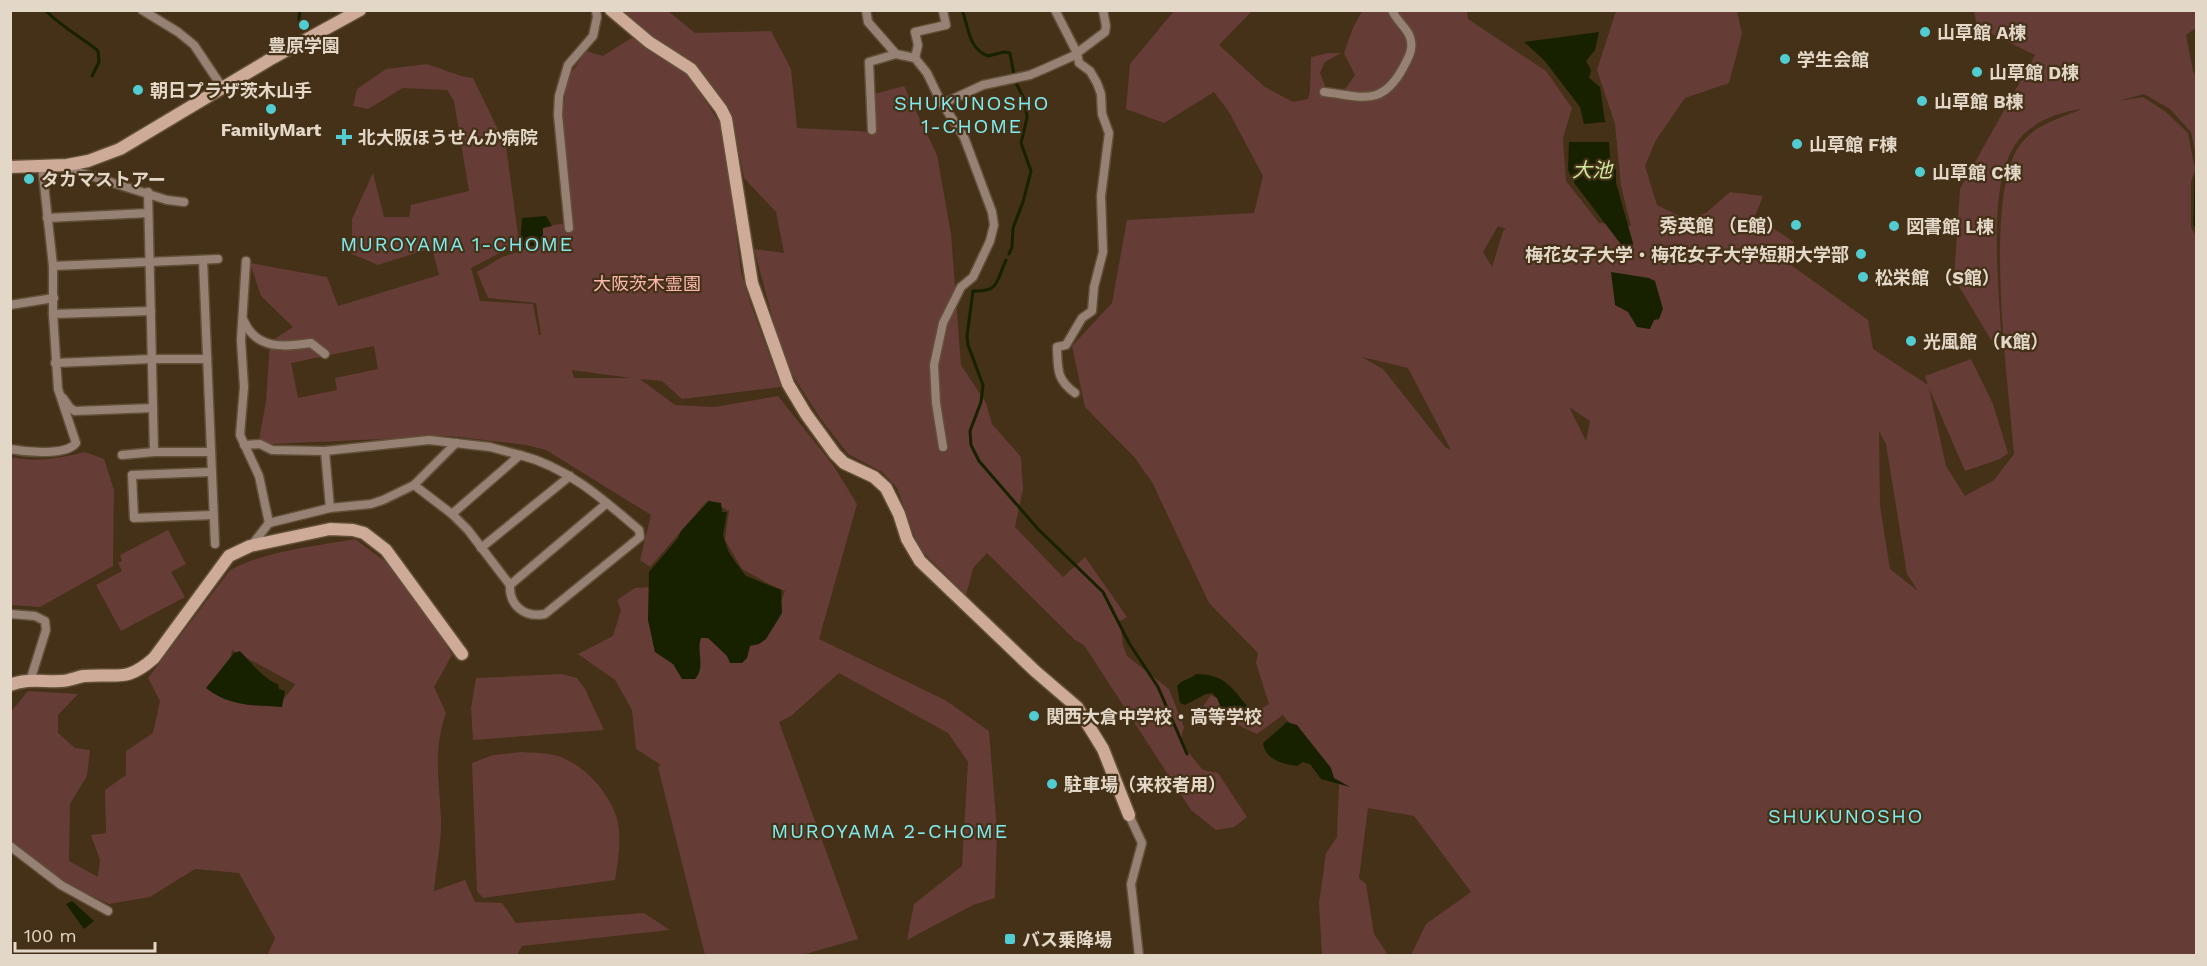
<svg xmlns="http://www.w3.org/2000/svg" width="2207" height="966" font-family="'Work Sans','Noto Sans JP',sans-serif">
<style>
.green{fill:#663c37;fill-rule:evenodd}
.water{fill:#172100}
.lines{fill:none;stroke-linecap:round;stroke-linejoin:round}
.stream{stroke:#172100;stroke-width:3}
.street-casing{stroke:#614f37;stroke-width:11}
.secondary-casing{stroke:#614f37;stroke-width:15}
.street{stroke:#978175;stroke-width:8}
.secondary{stroke:#ceab98;stroke-width:12}
.poi-dot{fill:#51ccd1;stroke:#443117;stroke-width:2}
.labels{text-anchor:middle;dominant-baseline:central;stroke-width:4.5;stroke-linejoin:round;paint-order:stroke}
.poi-label{font-size:18px;font-weight:bold;fill:#e3d8c8;stroke:#443117;text-anchor:start}
.park-label{font-size:18px;fill:#feb8b0;stroke:#443117}
.neighbourhood-label{font-size:20px;letter-spacing:1.5px;fill:#7febef;stroke:#443117}
.water-label{font-size:20px;font-style:italic;fill:#cee99e;stroke:#443117}
</style>
<rect width="100%" height="100%" fill="#443117"/>
<g class="green">
<polygon points="619,11 668,11 695,33 771,31 791,69 797,128 874,132 874,94 904,86 937,155 951,234 961,365 986,403 992,424 1021,457 1023,489 1015,527 1063,577 1085,557 1127,617 1120,621 1123,645 1127,656 1169,689 1184,727 1180,742 1203,770 1218,773 1247,817 1234,827 1216,830 1191,810 1084,645 1075,640 987,553 973,568 966,595 921,550 914,535 897,488 882,472 848,454 820,418 795,379 781,349 754,249 784,253 776,212 744,178 733,122 694,65 634,27"/>
<path d="M1174 11H1252L1219 45 1265 87 1293 102 1308 99 1310 91 1311 57 1328 53H1341L1325 62 1320 73 1326 88 1345 89 1355 75 1344 53 1353 28 1362 11H1467L1468 19 1546 71 1572 108 1563 138 1566 181 1599 223 1631 226 1621 186 1615 124 1597 70 1616 11H1737L1742 34 1729 83 1685 98 1656 140 1645 166 1657 205 1686 219 1706 213 1730 192 1763 196 1755 216 1794 242 1791 265 1868 320 1873 349 1928 385 1925 376 1971 359 1993 404 2008 453 2000 459 1965 471 1929 388 1946 466 1965 496 1994 480 2014 454C2009 388 1982 196 2020 145 2035 124 2059 119 2082 109 2057 112 2029 123 2015 145 1987 187 1999 284 2001 333L1991 340 1954 278 1960 189 2035 55 1977 27 1974 11H2196V28L2186 35 2193 71 2196 77V156L2191 132 2170 109 2144 94 2118 101 2143 97 2166 112 2188 133 2195 170 2191 181V227L2196 237V955H1411L1426 924 1471 892 1414 816 1368 808 1359 878 1366 884 1374 934 1388 955H1322L1319 903 1326 853 1337 837 1339 784 1283 715 1257 734 1202 708 1211 695 1249 716 1269 704 1256 663 1258 653 1209 603 1152 482 1135 458 1085 407 1072 346 1112 303 1127 220 1254 213 1263 176 1229 112 1214 92 1164 123 1126 109 1130 64ZM1498 226 1506 229 1503 231 1492 267 1483 252ZM1362 357 1408 368 1451 450 1445 447 1383 369ZM1569 407 1590 421 1586 441ZM1879 431 1886 444 1907 574 1918 591 1890 569 1880 506Z"/>
<path d="M633 37 688 74 721 125 725 140 741 272 750 302 781 387 682 399 662 381 640 379 675 405 715 407 778 396 833 465 857 504 819 639 945 700 989 731 997 830 995 898 973 905 907 940 914 904 962 866 968 762 948 733 839 673 791 716 779 722 858 939 802 955H705L658 767 661 765 636 749 632 710 615 680 578 654 613 636 621 610 617 600 635 588 652 587 662 605 648 607 652 614 653 646 678 659 688 680 700 631 747 639 767 637 785 591 767 583 742 569 725 540 729 511 708 500 650 567 640 560 651 515 546 450 526 445 450 436 271 444 259 440 266 401 270 342 293 327 261 296 250 263 327 277 338 306 439 275 432 248 378 265 352 254V219L373 173 384 217H409L411 205 469 191 454 101 447 90 403 88 368 109 353 106 357 89 386 69 427 64 461 76 473 78 506 146 519 243 471 268 480 301 533 304 539 335H541L536 303 488 298 477 272 502 257 543 244V227L571 222 563 113 567 79 586 51 603 56ZM374 346 378 369 335 378 337 390 298 398 291 363ZM572 371V370L631 378H574Z"/>
<path d="M85 452 104 459 114 490 113 566 40 607 11 605V457C37 463 59 458 85 452Z"/>
<polygon points="168,530 186,564 171,572 185,597 121,631 96,585 122,571 118,563 122,561 120,555"/>
<path d="M355 539C364 546 373 552 382 559 408 580 437 625 452 655L434 687 446 713C433 750 439 779 441 818 442 841 436 867 434 891L465 880 475 902 502 903 516 923 644 913 670 930 522 946 517 955 267 956 275 938 239 873 195 869 150 897 109 904 57 880 11 844 10 713 28 691 78 694 58 715V733L75 748 90 750 87 776 70 804 69 861 98 877 100 860 91 835 106 833 105 790 126 775V751L153 733 160 701 148 678 230 570C268 550 313 547 355 539ZM232 650 295 684V685L282 701 229 671Z"/>
<polygon points="562,674 577,678 585,689 604,730 473,740 471,708 476,678"/>
<path d="M521 752C531 753 543 752 554 755 582 762 609 791 617 819 622 839 618 860 615 880L483 898 477 891 472 763 493 755Z"/>
</g>
<g class="water">
<polygon points="1599,32 1595,50 1586,61 1591,70 1589,78 1600,87 1605,122 1584,124 1580,107 1544,60 1524,42"/>
<polygon points="1569,142 1609,142 1610,157 1616,170 1616,183 1633,243 1632,250 1623,247 1575,184 1568,170"/>
<polygon points="546,216 552,226 543,228 543,244 520,248 522,218"/>
<polygon points="1611,272 1649,278 1655,281 1663,309 1659,319 1654,320 1650,329 1637,327 1628,312 1615,305"/>
<path d="M709 501 721 503 722 512H727L723 535 728 551 736 563 746 576 781 590 782 613 766 639 759 644 750 646 747 658 742 663H730L727 656 708 638H701C696 651 706 667 695 679H682L673 664 655 652 648 620 649 572 678 538 681 531Z"/>
<path d="M240 651C248 660 267 682 278 684L279 689 285 691 282 707C253 705 230 707 206 688L234 653Z"/>
<path d="M1196 674C1223 674 1231 686 1247 706V711L1221 708 1217 698 1212 693 1206 694 1185 705 1180 703 1177 686C1182 679 1190 680 1196 674Z"/>
<path d="M1287 722 1297 725 1331 768 1334 778 1350 787 1321 779 1310 764 1303 762 1297 766C1282 764 1265 759 1263 743Z"/>
<polygon points="72,901 94,921 84,929 66,904"/>
</g>
<g class="lines">
<g class="stream">
<path d="M46 10C49 18 88 42 98 51L99 62 92 76"/>
<path d="M962 10C969 27 968 49 988 56L1004 52 1010 53 1014 75"/>
<polyline points="299,20 300,10"/>
<polyline points="2196,177 2195,224 2196,227"/>
<polyline points="1009,254 1012,247 1013,228 1023,202 1031,171 1021,143 1027,118 1025,101 1015,81"/>
<path d="M1006 260C996 281 1000 292 973 291L967 336 968 345 983 385 981 402 970 431 971 445 979 461 1038 529 1103 592 1129 643 1158 687 1187 754"/>
</g>
<defs>
<g id="street">
<polyline points="142,10 178,32 194,45 222,87"/>
<polyline points="866,10 868,22 896,54 915,58 927,73 940,100 964,137 992,212 994,225 990,241 973,277 961,287 943,323 934,365 936,403 943,447"/>
<path d="M1055 10 1077 53 1079 63 1090 71 1097 83 1101 94 1102 114 1109 133 1101 196 1103 252 1094 287 1092 311 1082 318 1066 345 1057 347C1058 369 1056 379 1075 393"/>
<polyline points="915,58 918,45 915,32 946,25 943,11"/>
<path d="M1324 92C1361 96 1381 108 1403 68 1407 60 1413 51 1411 41 1410 30 1396 21 1392 10"/>
<polyline points="944,103 983,85 1030,75 1044,69 1073,56 1105,32 1106,26 1103,10"/>
<polyline points="872,130 869,62 896,54"/>
<polyline points="67,165 69,169 167,200 184,202"/>
<polyline points="148,192 154,452"/>
<polyline points="47,218 148,213"/>
<polyline points="569,228 558,115 559,96 568,65 593,36 597,17 596,10"/>
<polyline points="203,260 215,544"/>
<polyline points="246,261 241,340 244,387 240,435 259,476 269,523"/>
<polyline points="53,266 218,259"/>
<polyline points="10,305 54,298"/>
<polyline points="53,314 151,311"/>
<path d="M244 321C256 350 285 347 311 343L325 354"/>
<polyline points="55,363 152,359 207,359"/>
<polyline points="63,398 70,408 75,411 153,408"/>
<polyline points="244,445 260,444 272,450 325,451 429,440 490,447 520,455"/>
<path d="M10 449C26 452 66 456 76 443L58 389 53 314V266L42 166"/>
<polyline points="325,451 330,508"/>
<polyline points="122,455 154,452 211,452"/>
<path d="M520 455C567 467 603 499 639 530L640 537 545 614C525 618 509 606 510 585L468 530 452 514Z"/>
<polyline points="211,472 132,475 134,518 213,515"/>
<polyline points="414,485 452,514"/>
<polyline points="251,546 269,523 330,508 371,504 383,500 414,485 456,443"/>
<polyline points="481,548 570,476"/>
<polyline points="510,585 607,503"/>
<polyline points="10,614 35,616 45,621 46,630 30,681"/>
<polyline points="1129,815 1142,843 1131,884 1139,956"/>
<polyline points="10,846 61,885 108,911"/>
</g>
<g id="secondary">
<polyline points="611,10 649,42 691,69 721,109 726,119 752,283 788,384 806,414 835,454 844,463 874,477 886,488 899,514 907,539 920,561 1035,671 1077,707 1103,749 1129,815"/>
<polyline points="10,167 67,165 88,161 120,149 269,60 360,10"/>
<path d="M10 685C27 678 44 682 61 681 69 681 77 677 84 676 118 673 126 683 154 658L229 556 250 546 330 529 353 530 364 533 386 550 462 654"/>
</g>
</defs>
<use href="#street" class="street-casing"/>
<use href="#secondary" class="secondary-casing"/>
<use href="#street" class="street"/>
<use href="#secondary" class="secondary"/>
</g>
<g class="poi-dot">
<circle cx="304" cy="25" r="6"/>
<circle cx="1925" cy="32" r="6"/>
<circle cx="1785" cy="59" r="6"/>
<circle cx="1977" cy="72" r="6"/>
<circle cx="138" cy="90" r="6"/>
<circle cx="1922" cy="101" r="6"/>
<circle cx="271" cy="109" r="6"/>
<path d="M341 128h6v6h6v6h-6v6h-6v-6h-6v-6h6z"/>
<circle cx="1797" cy="144" r="6"/>
<circle cx="1920" cy="172" r="6"/>
<circle cx="29" cy="179" r="6"/>
<circle cx="1796" cy="225" r="6"/>
<circle cx="1894" cy="226" r="6"/>
<circle cx="1861" cy="254" r="6"/>
<circle cx="1863" cy="277" r="6"/>
<circle cx="1911" cy="341" r="6"/>
<circle cx="1034" cy="716" r="6"/>
<circle cx="1052" cy="784" r="6"/>
<rect x="1004" y="933" width="12" height="12" rx="3"/>
</g>
<g class="labels">
<g class="poi-label">
<text x="1937" y="32">山草館 A棟</text>
<text x="304" y="45" text-anchor="middle">豊原学園</text>
<text x="1797" y="59">学生会館</text>
<text x="1989" y="72">山草館 D棟</text>
<text x="150" y="90">朝日プラザ茨木山手</text>
<text x="1934" y="101">山草館 B棟</text>
<text x="271" y="129" text-anchor="middle">FamilyMart</text>
<text x="358" y="137">北大阪ほうせんか病院</text>
<text x="1809" y="144">山草館 F棟</text>
<text x="1932" y="172">山草館 C棟</text>
<text x="41" y="179">タカマストアー</text>
<text x="1784" y="225" text-anchor="end">秀英館 （E館）</text>
<text x="1906" y="226">図書館 L棟</text>
<text x="1849" y="254" text-anchor="end">梅花女子大学・梅花女子大学短期大学部</text>
<text x="1875" y="277">松栄館 （S館）</text>
<text x="1923" y="341">光風館 （K館）</text>
<text x="1046" y="716">関西大倉中学校・高等学校</text>
<text x="1064" y="784">駐車場（来校者用）</text>
<text x="1022" y="939">バス乗降場</text>
</g>
<g class="park-label">
<text x="647" y="283">大阪茨木霊園</text>
</g>
<g class="neighbourhood-label">
<text x="972" y="103">SHUKUNOSHO<tspan x="972" dy="23">1-CHOME</tspan></text>
<text x="457" y="244">MUROYAMA 1-CHOME</text>
<text x="1846" y="816">SHUKUNOSHO</text>
<text x="890" y="831">MUROYAMA 2-CHOME</text>
</g>
<g class="water-label">
<text x="1592" y="170">大池</text>
</g>
</g>
<rect width="2207" height="966" fill="none" stroke="#e3d8c8" stroke-width="24"/>
<path d="M15 942v9h140v-9" fill="none" stroke="#e3d8c8" stroke-width="3"/>
<text x="24" y="942" font-size="18" fill="#e3d8c8" stroke="#443117" stroke-width="4.5" paint-order="stroke">100 m</text>
</svg>
